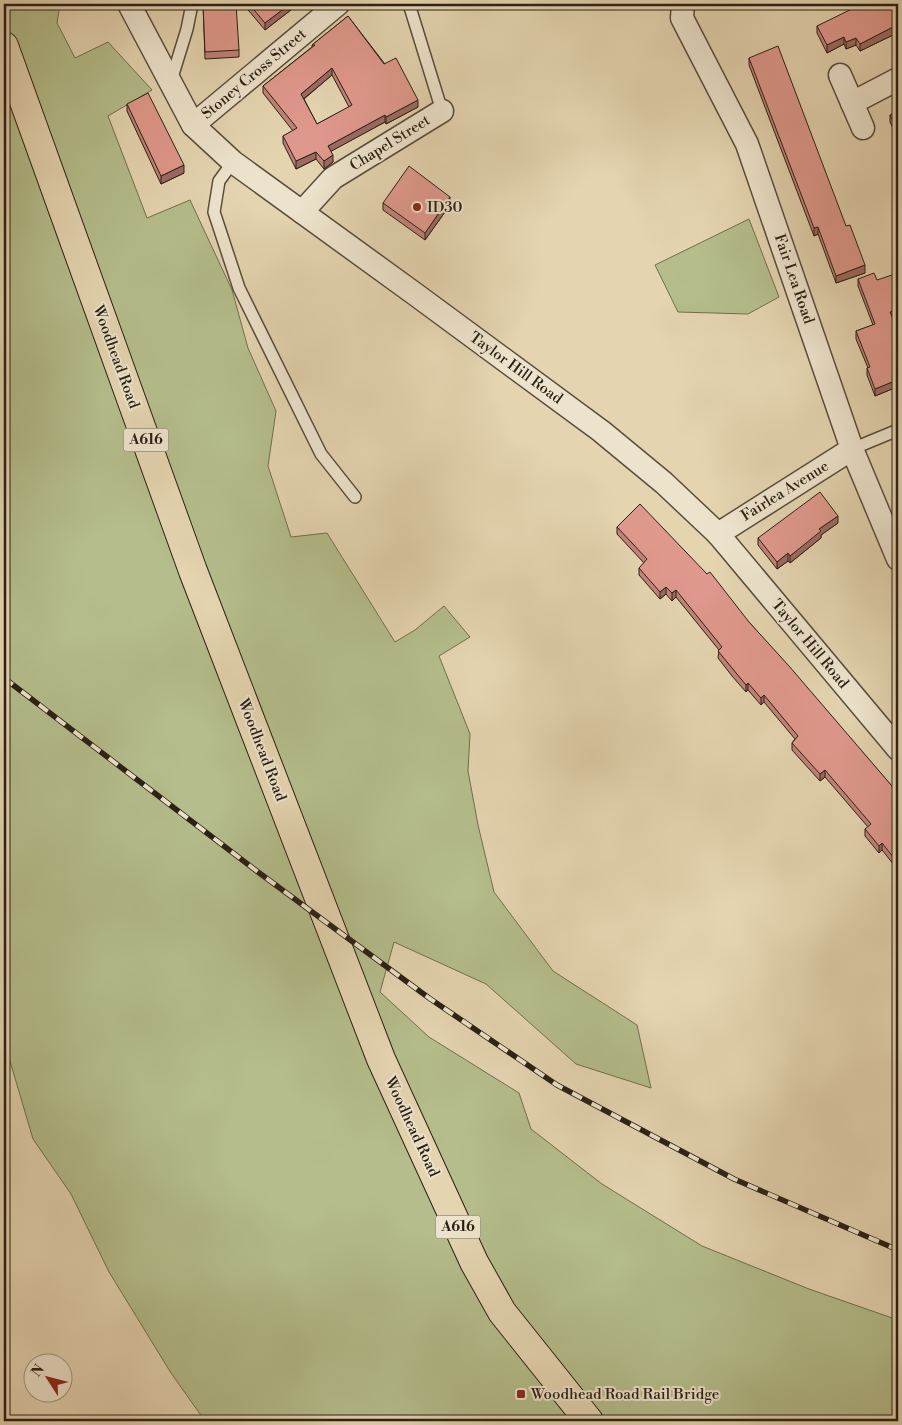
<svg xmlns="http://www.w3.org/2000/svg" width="902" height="1425" font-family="'Libre Bodoni',serif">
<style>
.green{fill:#b4bd8b;stroke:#6f6e50}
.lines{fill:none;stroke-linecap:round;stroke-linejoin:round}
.lane-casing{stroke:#584d3c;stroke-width:14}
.street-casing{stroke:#584d3c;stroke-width:25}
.primary-casing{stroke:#2a2015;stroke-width:30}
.lane{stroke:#ede3cc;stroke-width:11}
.street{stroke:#ede3cc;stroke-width:22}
.primary{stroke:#e4d4b0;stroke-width:28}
.rail-casing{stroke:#2a2015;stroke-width:5.5}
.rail{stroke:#ede3cc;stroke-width:4;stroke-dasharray:11;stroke-linecap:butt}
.wall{fill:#c08378;stroke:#2a2015;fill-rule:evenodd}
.shaded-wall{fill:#9c6a62;stroke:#2a2015}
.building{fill:#df988c;stroke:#2a2015;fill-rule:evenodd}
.poi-dot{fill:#8f2418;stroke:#ede3cc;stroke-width:2}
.labels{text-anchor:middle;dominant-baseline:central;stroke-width:4;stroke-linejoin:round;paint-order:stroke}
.shield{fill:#ede3cc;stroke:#645a4c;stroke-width:1}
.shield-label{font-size:14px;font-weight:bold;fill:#2a2015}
.street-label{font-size:15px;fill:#2a2015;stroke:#ede3cc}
.poi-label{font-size:15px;fill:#2a2015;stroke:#ede3cc;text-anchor:start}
</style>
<rect width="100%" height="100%" fill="#e4d4b0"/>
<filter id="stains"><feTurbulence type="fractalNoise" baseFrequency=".004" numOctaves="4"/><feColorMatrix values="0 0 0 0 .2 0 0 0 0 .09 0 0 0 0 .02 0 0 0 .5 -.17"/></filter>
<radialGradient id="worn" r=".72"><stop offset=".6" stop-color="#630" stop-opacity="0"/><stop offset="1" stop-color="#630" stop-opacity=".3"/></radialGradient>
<g class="green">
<polygon points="4,4 60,4 57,23 75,58 108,42 152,90 108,116 147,218 190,200 232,290 248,348 276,411 268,466 291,537 327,533 395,642 415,630 444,606 470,637 439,656 470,734 468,771 478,825 494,892 553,971 637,1025 651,1088 576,1064 486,984 394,942 380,992 429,1037 519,1093 531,1129 602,1184 702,1246 809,1289 898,1320 898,1421 205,1421 171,1373 109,1272 71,1194 33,1139 4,1041"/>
<polygon points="749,219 779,297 748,314 678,312 655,265"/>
</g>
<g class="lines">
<defs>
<g id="lane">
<polyline points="409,4 442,111"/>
<polyline points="171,81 187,29 192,4"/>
<polyline points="233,162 219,181 214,212 239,288 321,454 355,497"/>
<polyline points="852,449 898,430"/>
</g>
<g id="street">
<polyline points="129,4 193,125 233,162 415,294 601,431 664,483 718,534 898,749"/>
<polyline points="683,4 682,18 747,144 852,449 898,559"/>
<polyline points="840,75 863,128"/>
<polyline points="852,103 898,79"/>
<polyline points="193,125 338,4"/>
<polyline points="302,212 333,178 442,111"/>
<polyline points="718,534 852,449"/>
</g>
<polyline id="primary" points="4,46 193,571 381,1059 474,1262 502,1312 589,1421"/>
</defs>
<use href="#lane" class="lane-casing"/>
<use href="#street" class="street-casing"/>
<use href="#primary" class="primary-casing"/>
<use href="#lane" class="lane"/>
<use href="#street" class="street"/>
<use href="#primary" class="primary"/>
<defs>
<polyline id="rail" points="4,678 258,872 429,998 557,1085 734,1179 898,1250"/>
</defs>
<use href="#rail" class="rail-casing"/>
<use href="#rail" class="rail"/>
</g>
<g class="wall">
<polygon points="203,4 239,50 239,57 205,59"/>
<polygon points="243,4 296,4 296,6 265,30"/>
<polygon points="438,4 447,4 442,8"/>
<polygon points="898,4 898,34 894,36 893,35 860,51 856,45 846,49 844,44 827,53 817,33 817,26"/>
<path d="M348 16 418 107 386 124 385 122 331 151 333 162 324 169 316 159 296 169 283 143V136L293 131 263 93V86L312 47V45ZM332 75 349 107 317 124 304 99Z"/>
<polygon points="749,58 846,226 865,273 836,283 818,234 814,236 749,65"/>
<polygon points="127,104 184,173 161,184 127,111"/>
<polygon points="898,111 898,140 890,122 890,115"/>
<polygon points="383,203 450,205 425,240 383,210"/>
<polygon points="858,279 877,280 898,316 893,318 898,331 898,390 897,387 875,396 867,375 867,368 868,368 856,339 856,331 873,325 858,286"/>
<polygon points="838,523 821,535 821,538 790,563 788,561 777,569 758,545 758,538"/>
<polygon points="617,527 749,622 898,793 898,870 882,850 879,853 865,836 865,829 868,827 825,777 820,781 792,750 792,743 795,739 764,702 761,705 748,690 746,692 732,676 718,658 719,650 676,597 672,601 666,594 660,599 639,575 639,568 644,563 617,534"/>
</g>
<g class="shaded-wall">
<polygon points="290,4 296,4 296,6 265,30 265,23"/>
<polygon points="442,4 447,4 442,8"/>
<polygon points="893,27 893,35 860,51 860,44"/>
<polygon points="898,27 898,34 894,36 894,29"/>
<polygon points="844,37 844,44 827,53 827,45"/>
<polygon points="856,38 856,45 846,49 846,42"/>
<polygon points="332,68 332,75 301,101 301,94"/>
<polygon points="418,100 418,107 386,124 386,117"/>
<polygon points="385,115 385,122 328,153 328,146"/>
<polygon points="316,152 316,159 296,169 296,161"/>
<polygon points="333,155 333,162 324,169 324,161"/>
<polygon points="184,165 184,173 161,184 161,176"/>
<polygon points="450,197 450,205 425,240 425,233"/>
<polygon points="818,227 818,234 814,236 814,228"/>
<polygon points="865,265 865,273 836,283 836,276"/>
<polygon points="898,309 898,316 890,319 890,312"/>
<polygon points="897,380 897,387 875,396 875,389"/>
<polygon points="838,516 838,523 821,535 821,538 790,563 790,556 819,529"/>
<polygon points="788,553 788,561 777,569 777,562"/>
<polygon points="666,587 666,594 660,599 660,592"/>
<polygon points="676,590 676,597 672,601 672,593"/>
<polygon points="748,683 748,690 746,692 746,685"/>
<polygon points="764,695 764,702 761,705 761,698"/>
<polygon points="825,770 825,777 820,781 820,774"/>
<polygon points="882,843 882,850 879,853 879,846"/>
</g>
<g class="building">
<polygon points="203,4 236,4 239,50 205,52"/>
<polygon points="249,4 290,4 265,23"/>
<polygon points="862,4 898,4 898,27 894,29 893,27 860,44 856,38 846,42 844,37 827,45 817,26"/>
<path d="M348 16 384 64 396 58 418 100 386 117 385 115 328 146 333 155 324 161 316 152 296 161 283 136 297 128 263 86 315 45H312ZM332 68 352 105 317 124 301 94Z"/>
<polygon points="778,46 846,226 850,225 865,265 836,276 818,227 814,228 749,58"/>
<polygon points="148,93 184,165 161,176 127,104"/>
<polygon points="898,111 898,133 890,115"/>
<polygon points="409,166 450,197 425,233 383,203"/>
<polygon points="874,273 877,280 895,274 898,282 898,309 890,312 898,331 898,383 897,380 875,389 867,368 870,367 856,331 875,324 858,279"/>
<polygon points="820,492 838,516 819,529 821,531 790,556 788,553 777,562 758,538"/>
<polygon points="640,504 707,574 710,572 749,622 789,666 898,793 898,863 882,843 879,846 865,829 871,824 825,770 820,774 792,743 798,736 764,695 761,698 748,683 746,685 718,651 722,647 676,590 672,593 666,587 660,592 639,568 647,559 617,527"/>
</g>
<g class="poi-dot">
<circle cx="417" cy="207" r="5"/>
<rect x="516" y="1389" width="10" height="10" rx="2.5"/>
</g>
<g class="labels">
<g class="shield">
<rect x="123.5" y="428.5" width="45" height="23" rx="4"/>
<rect x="435.5" y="1215.5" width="45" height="23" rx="4"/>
</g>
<g class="shield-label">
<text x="146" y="440">A616</text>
<text x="458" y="1227">A616</text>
</g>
<g class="street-label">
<text transform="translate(254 74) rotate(-40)">Stoney Cross Street</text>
<text transform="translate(390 143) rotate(-32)">Chapel Street</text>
<text transform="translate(794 279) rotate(71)">Fair Lea Road</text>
<text transform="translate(116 357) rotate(70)">Woodhead Road</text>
<text transform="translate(516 368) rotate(36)">Taylor Hill Road</text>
<text transform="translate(785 491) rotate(-32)">Fairlea Avenue</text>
<text transform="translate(810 644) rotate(50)">Taylor Hill Road</text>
<text transform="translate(262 750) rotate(69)">Woodhead Road</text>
<text transform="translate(412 1127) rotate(65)">Woodhead Road</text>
</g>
<g class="poi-label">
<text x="427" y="207">ID30</text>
<text x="531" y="1394">Woodhead Road Rail Bridge</text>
</g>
</g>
<rect width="902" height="1425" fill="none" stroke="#e4d4b0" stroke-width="20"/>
<rect x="5" y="5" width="892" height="1415" fill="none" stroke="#2a2015" stroke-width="2.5"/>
<rect x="10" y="10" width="882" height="1405" fill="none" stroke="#2a2015"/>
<g transform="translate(48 1378) rotate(306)"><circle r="24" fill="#ede3cc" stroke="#9f9583"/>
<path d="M0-4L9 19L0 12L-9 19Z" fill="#8f2418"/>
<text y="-8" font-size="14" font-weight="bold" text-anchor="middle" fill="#2a2015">N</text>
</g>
<rect width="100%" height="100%" filter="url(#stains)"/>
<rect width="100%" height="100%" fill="url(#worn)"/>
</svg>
